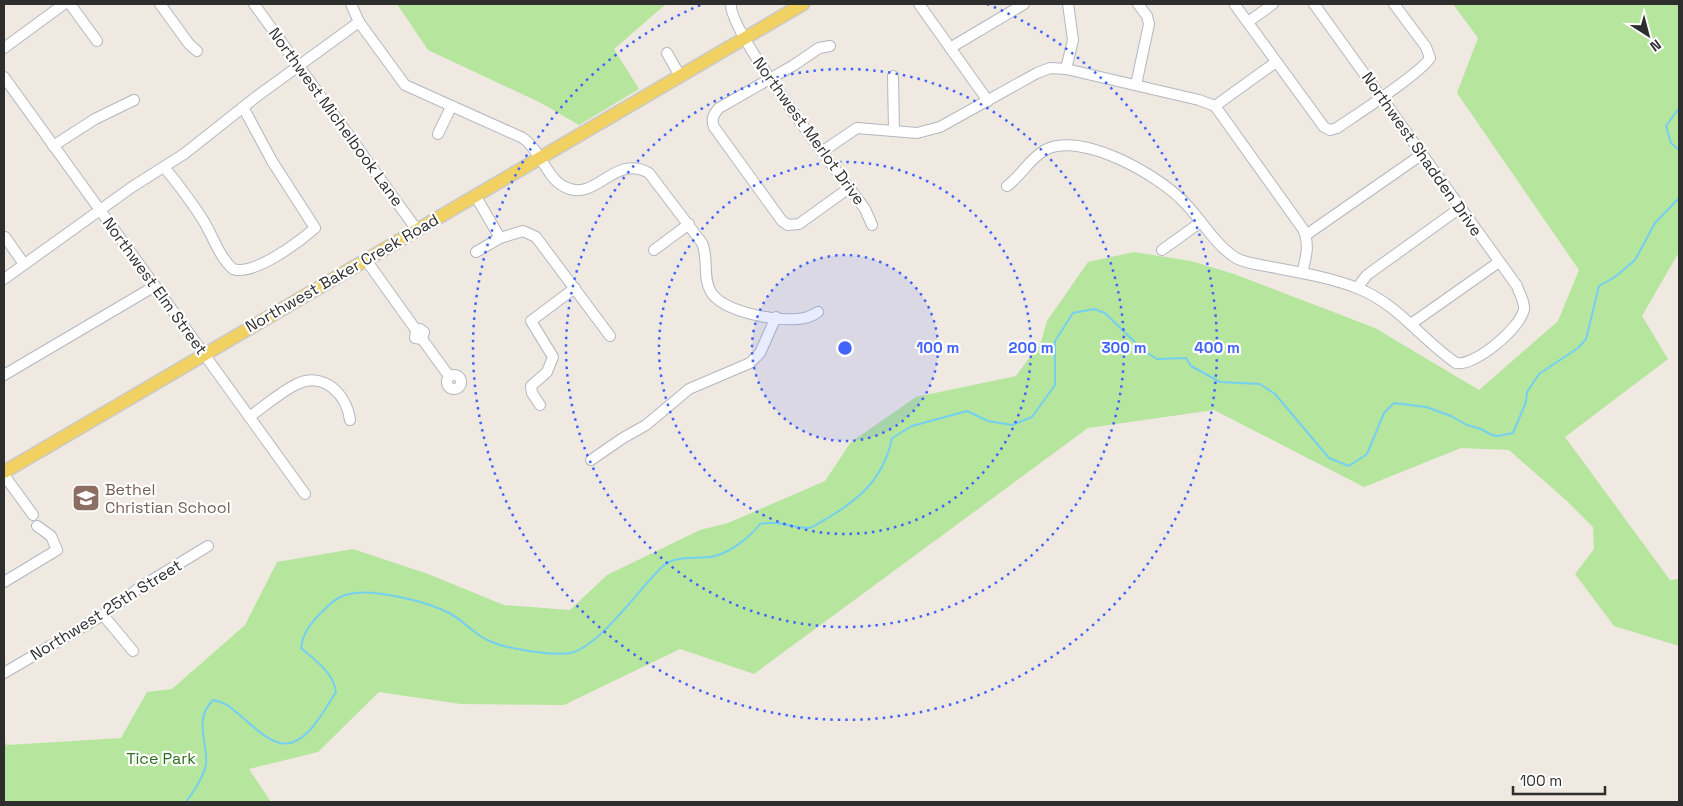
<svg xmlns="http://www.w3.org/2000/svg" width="1683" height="806" font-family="'Space Grotesk',sans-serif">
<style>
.green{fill:#b6e59e}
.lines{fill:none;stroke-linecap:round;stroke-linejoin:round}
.stream{stroke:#75cff0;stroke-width:2}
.minor-casing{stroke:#b4b7c1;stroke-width:12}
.major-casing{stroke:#c9c9c9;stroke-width:15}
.minor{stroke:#fff;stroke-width:10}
.major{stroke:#f2d163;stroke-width:12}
.ring{fill:none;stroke:#4264fb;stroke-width:2.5;stroke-dasharray:2.5 5}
.labels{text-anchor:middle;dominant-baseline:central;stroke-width:4.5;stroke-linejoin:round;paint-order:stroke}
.street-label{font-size:16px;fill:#2e2e2e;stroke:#fff}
.education-label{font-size:16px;fill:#785e54;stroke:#fff;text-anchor:start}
.park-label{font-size:16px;fill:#2c6e1b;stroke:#fff}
.centre{fill:#4264fb;stroke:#fff;stroke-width:2.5}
.ring-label{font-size:15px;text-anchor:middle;font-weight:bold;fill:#4264fb;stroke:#fff;stroke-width:4.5;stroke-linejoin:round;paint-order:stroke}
</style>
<rect width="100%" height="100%" fill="#efe9e1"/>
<g class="green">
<polygon points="397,4 666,4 614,49 639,89 579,125 541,103 428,50"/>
<polygon points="1453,4 1679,4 1679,252 1642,316 1668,359 1565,437 1670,580 1679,579 1679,646 1614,626 1575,574 1594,549 1593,527 1567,501 1509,450 1461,448 1364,487 1214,410 1088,428 754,674 680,649 564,705 461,704 379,692 318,752 249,769 271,802 4,802 4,741 7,745 121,738 147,692 172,689 245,625 277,562 353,549 428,574 504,605 570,610 607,575 700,530 728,523 825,481 851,442 916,397 1016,376 1041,342 1047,321 1088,262 1134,252 1191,261 1234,274 1375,328 1479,390 1558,321 1579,270 1457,93 1478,38"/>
</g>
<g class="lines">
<g class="stream">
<polyline points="1679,108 1666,126 1671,143 1679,150"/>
<path d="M186 802C193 793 204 776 206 764 208 741 193 720 213 700 226 702 232 709 242 717 253 726 265 739 280 743 305 749 325 709 336 692 334 673 315 660 301 648 303 632 312 621 324 610 331 603 338 596 349 594 374 588 429 602 451 614 465 622 477 637 492 642 508 649 553 656 570 653 600 647 640 587 663 566 677 554 698 560 715 556 731 552 750 537 760 524 777 520 793 528 809 528 814 527 822 521 826 519 860 499 884 478 892 438L912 426 967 411 988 421 1012 425 1032 417 1055 385V341L1073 313 1094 309 1105 313 1143 350 1157 359 1186 358 1191 366 1220 382 1260 384 1275 394 1329 458 1349 466 1367 454 1384 413 1394 403 1426 407 1451 416 1467 425 1481 429 1492 435 1498 436 1513 433 1526 402 1527 392 1539 374 1578 348 1586 339 1599 286 1615 277 1635 260 1655 223 1679 198"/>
</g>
<defs>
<g id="minor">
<polyline points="70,4 97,41"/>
<polyline points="160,4 189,44 197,51"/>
<polyline points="254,4 417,230"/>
<path d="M351 4 359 22 405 85 523 138C541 151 547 179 565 187 596 203 614 153 649 173L702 243C709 259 702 277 711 292 723 312 775 321 797 319 804 319 812 316 818 312"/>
<path d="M731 4C728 32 842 178 865 209L872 225"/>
<polyline points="919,4 988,101"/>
<path d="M1235 5 1324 127 1330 130 1337 128C1356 115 1421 73 1430 58L1426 47 1394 4"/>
<polyline points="1248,22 1273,4"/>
<path d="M830 46 819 48 794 65 719 108C713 115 711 119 714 127L782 221 788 225 799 224 849 188"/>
<polyline points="4,48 64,4"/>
<polyline points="950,48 1024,4"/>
<polyline points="667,53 680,76"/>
<polyline points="1066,69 1073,40 1068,4"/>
<polyline points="893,76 894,131"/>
<polyline points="4,77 305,494"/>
<polyline points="1136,85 1149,24 1147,16 1138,4"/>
<polyline points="1215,106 1276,62"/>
<polyline points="438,134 451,107"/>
<polyline points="53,146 95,119 134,100"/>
<path d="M823 151 857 128 917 133 940 127 1037 73 1050 68 1066 69 1199 100 1215 106 1303 229C1310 244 1306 258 1302 273"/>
<path d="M164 167C178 184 191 201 203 220 213 236 219 257 233 269 254 276 299 242 315 228L272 161 243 107"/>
<path d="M1007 186C1022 175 1029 159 1045 150 1082 131 1158 175 1184 202 1201 219 1215 245 1236 258 1247 264 1263 265 1276 268 1303 273 1331 278 1357 288 1397 303 1422 340 1456 363 1474 367 1521 328 1524 309 1525 302 1519 293 1517 286L1314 4"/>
<polyline points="475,195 500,238 523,231 536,237 610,336"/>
<polyline points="1306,235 1421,155"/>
<polyline points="5,237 24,264"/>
<polyline points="654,250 689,224"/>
<polyline points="1162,250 1201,222"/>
<polyline points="476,252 500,238"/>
<polyline points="366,260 416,330 415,338 422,339 424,332 420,329 416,330"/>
<polyline points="4,279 132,187 184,154 256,97 359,22"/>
<polyline points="1357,288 1367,275 1460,208"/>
<polyline points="1411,324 1499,262"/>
<polyline points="422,339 449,376"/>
<circle cx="454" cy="382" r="7"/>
<polyline points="4,375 155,286"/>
<polyline points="540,405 532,393 531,386 547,372 553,357 531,321 575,288"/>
<path d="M249 417C264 407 280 392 297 384 324 371 347 395 350 420"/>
<polyline points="591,460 623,438 646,425 689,389 750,363 760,353 776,317"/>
<polyline points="4,475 33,515"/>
<polyline points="4,582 57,550 51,536 37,526"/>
<polyline points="103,615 133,651"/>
<polyline points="4,673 103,615 139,588 208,546"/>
</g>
<polyline id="major" points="4,472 803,4"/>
</defs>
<use href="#minor" class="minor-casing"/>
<use href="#major" class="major-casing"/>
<use href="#minor" class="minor"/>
<use href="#major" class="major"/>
</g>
<circle cx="845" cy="348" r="93" fill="#4264fb" fill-opacity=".12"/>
<g class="ring">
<circle cx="845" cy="348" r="93"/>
<circle cx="845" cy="348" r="186"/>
<circle cx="845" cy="348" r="279"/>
<path d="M987 4A372 372 0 1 1 703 4"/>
</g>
<defs>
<symbol id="school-square" viewBox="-11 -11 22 22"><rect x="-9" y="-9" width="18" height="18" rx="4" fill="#8d6e63" stroke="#fff"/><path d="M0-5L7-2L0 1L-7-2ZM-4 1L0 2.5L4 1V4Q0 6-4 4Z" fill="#fff"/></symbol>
</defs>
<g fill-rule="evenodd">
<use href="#school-square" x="70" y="482" width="32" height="32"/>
</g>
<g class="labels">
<g class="street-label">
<text transform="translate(336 117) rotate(54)">Northwest Michelbook Lane</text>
<text transform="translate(809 131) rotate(54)">Northwest Merlot Drive</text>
<text transform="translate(1422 154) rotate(55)">Northwest Shadden Drive</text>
<text transform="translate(342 273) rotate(-30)">Northwest Baker Creek Road</text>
<text transform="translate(155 286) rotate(54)">Northwest Elm Street</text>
<text transform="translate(106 610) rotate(-32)">Northwest 25th Street</text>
</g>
<g class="education-label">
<text x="105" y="489">Bethel<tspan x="105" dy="18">Christian School</tspan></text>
</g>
<g class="park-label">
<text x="161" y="758">Tice Park</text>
</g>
</g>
<circle cx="845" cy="348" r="8" class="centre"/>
<g class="ring-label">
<text x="938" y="353">100 m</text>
<text x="1031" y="353">200 m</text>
<text x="1124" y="353">300 m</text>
<text x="1217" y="353">400 m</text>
</g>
<rect width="1683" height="806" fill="none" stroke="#2e2e2e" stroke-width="10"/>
<g transform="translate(1648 35) rotate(144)" stroke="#ffffff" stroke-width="4" paint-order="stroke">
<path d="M0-4L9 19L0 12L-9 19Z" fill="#2e2e2e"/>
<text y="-8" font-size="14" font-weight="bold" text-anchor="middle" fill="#2e2e2e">N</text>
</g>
<path d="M1513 786v8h92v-8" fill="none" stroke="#2e2e2e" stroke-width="2.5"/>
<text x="1520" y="786" font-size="15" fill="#2e2e2e" stroke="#ffffff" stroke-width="4" paint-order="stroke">100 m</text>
</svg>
